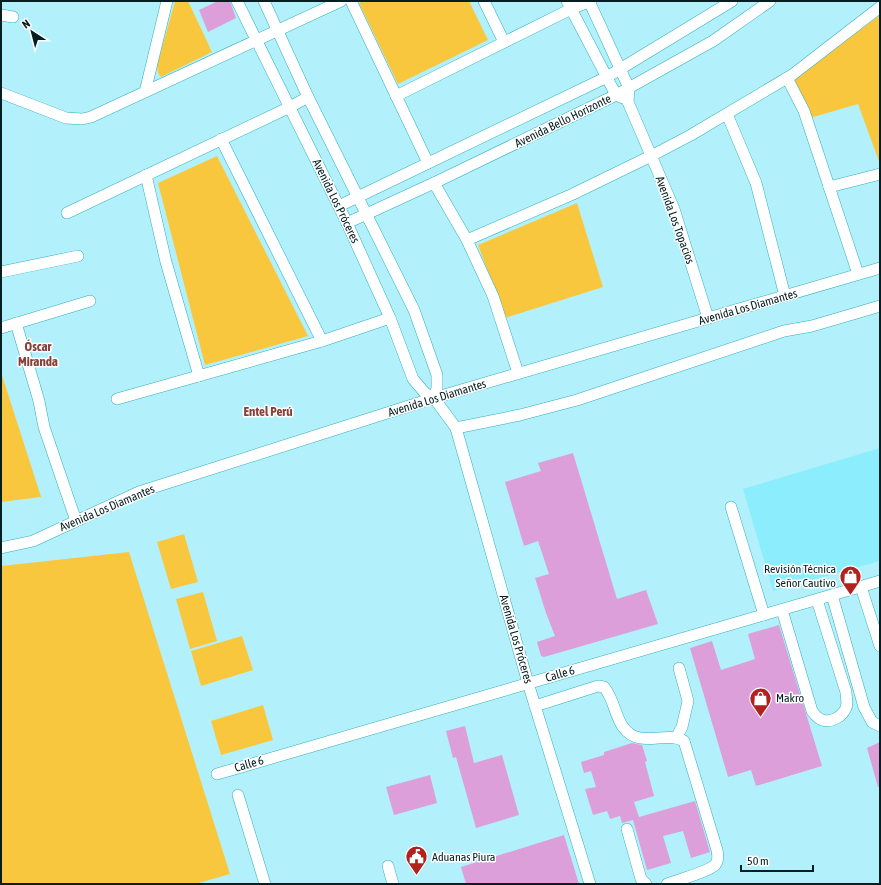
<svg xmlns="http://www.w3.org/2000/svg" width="881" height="885" font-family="'Asap Condensed',sans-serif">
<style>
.built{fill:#8cedfc}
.green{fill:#f9c73d}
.building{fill:#dd9fda}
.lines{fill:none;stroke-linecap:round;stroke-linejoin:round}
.minor-casing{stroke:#31aebe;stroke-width:12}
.minor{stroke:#fff;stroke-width:11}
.labels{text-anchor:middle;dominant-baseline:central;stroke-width:3;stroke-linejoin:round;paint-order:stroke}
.street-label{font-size:12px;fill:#051e22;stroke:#fff}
.poi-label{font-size:12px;fill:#051e22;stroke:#fff;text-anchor:start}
.neighbourhood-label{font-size:13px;font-weight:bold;fill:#873f38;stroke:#fff}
</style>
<rect width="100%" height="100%" fill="#b2f1fb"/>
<polygon class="built" points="880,448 880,561 773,591 743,489"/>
<g class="green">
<polygon points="175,1 188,1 212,52 161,77 158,73 157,66"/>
<polygon points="363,1 469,1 488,40 398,84 359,3"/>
<polygon points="880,15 880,164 858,104 810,118 793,79"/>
<polygon points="217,156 308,336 205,365 158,183"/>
<polygon points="577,203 603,287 505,318 478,245"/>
<polygon points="1,372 41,497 1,502"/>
<polygon points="184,534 198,582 171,589 157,542"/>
<polygon points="129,552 230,874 195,884 1,884 1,566"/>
<polygon points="203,592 217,641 190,649 176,599"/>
<polygon points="242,636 253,670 201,686 191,651"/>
<polygon points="263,705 273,740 221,755 211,721"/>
</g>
<g class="building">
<polygon points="218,1 230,1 236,18 208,32 199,10"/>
<polygon points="573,453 617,599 646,590 658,624 544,657 541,656 537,642 555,636 546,613 535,578 549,574 538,541 524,546 505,482 541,471 538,463"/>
<polygon points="779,625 822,766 756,786 751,770 728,777 690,648 712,641 721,670 755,659 748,634"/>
<polygon points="465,726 474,763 502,755 519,815 476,828 456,757 453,758 446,731"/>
<polygon points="880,742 880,786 878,787 867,748"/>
<polygon points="632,743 642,745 647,761 645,762 654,796 634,802 639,817 695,801 710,852 691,858 683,831 663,836 671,863 647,870 633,820 622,823 620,816 610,819 607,811 593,815 585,789 596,787 591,771 584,773 581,762 604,755 604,752"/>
<polygon points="430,775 437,803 394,815 386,787"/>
<polygon points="564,835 579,884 466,884 461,867"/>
</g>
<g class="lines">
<defs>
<g id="minor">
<polyline points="237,1 347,223 390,318 413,379 425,393 434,398 456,428 528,683 590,884"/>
<polyline points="264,1 308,97 414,310 437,375 437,388 434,398"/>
<polyline points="351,1 428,163"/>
<polyline points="484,1 504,42"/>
<polyline points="567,1 616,95 623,98"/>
<polyline points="589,1 629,88 628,102 674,209 708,318"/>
<polyline points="1,15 13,17"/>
<polyline points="787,78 804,111 858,274"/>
<polyline points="145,92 167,1"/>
<polyline points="1,93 66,118 82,119 91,117 341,1"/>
<polyline points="396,96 571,9 591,1"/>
<polyline points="727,114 756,183 785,296"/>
<polyline points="221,139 322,341"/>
<polyline points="146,175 166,262 199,376"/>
<polyline points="434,183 467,240 493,296 518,373"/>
<polyline points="829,187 880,174"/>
<polyline points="339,206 607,77 732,1"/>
<polyline points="67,213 290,107 308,97"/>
<polyline points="347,223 434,183 616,95 713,41 770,1"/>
<polyline points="467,240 573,194 651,156 691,135 792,75 880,7"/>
<polyline points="1,272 78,256"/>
<polyline points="16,323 39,401 44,427 76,521"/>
<polyline points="1,328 90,301"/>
<polyline points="117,399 322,341 390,318"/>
<polyline points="456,428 520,415 577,400 784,331 812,326 880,306"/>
<polyline points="731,507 764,615"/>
<polyline points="1,548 33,541 139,492 434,398 880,268"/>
<polyline points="861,587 880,646"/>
<polyline points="832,595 864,707 872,722 880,726"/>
<path d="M782 610 812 711C815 715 817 718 822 720 831 723 842 717 846 708 848 703 846 697 846 692L817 600"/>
<path d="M535 706 598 686 604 687C614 699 615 716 623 727 640 750 665 730 684 741L717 850C718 855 719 861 715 865 708 872 677 880 667 884"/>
<polyline points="676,738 682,727 688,701 679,668"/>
<polyline points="217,774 880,581"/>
<polyline points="238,795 265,884"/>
<polyline points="627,829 641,879 646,884"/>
<polyline points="388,866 393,884"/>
</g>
</defs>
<use href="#minor" class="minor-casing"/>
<use href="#minor" class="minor"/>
</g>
<defs>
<symbol id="shop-pin" viewBox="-11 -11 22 30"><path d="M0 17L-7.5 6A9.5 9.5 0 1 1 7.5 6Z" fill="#b1211e" stroke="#fff"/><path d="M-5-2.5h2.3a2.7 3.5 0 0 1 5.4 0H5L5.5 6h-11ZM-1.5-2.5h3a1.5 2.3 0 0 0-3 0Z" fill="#fff"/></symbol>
<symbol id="civic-pin" viewBox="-11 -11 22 30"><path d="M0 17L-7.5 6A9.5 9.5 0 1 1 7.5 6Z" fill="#b1211e" stroke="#fff"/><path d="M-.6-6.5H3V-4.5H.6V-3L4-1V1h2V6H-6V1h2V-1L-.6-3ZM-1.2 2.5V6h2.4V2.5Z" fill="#fff"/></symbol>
</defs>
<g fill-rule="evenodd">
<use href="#shop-pin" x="838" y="564" width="25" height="34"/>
<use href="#shop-pin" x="748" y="686" width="25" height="34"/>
<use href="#civic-pin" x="404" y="844" width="25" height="34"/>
</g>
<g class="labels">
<g class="street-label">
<text transform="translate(563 121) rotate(-26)">Avenida Bello Horizonte</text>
<text transform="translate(336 201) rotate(64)">Avenida Los Próceres</text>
<text transform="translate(675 220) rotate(70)">Avenida Los Topacios</text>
<text transform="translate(748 307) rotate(-16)">Avenida Los Diamantes</text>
<text transform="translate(437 398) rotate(-17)">Avenida Los Diamantes</text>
<text transform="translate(107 508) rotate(-23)">Avenida Los Diamantes</text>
<text transform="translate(516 639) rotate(74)">Avenida Los Próceres</text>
<text transform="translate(560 674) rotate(-16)">Calle 6</text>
<text transform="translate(249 764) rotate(-16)">Calle 6</text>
</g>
<g class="poi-label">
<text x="836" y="569" text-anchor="end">Revisión Técnica<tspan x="836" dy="14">Señor Cautivo</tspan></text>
<text x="776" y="698">Makro</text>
<text x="432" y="857">Aduanas Piura</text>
</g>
<g class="neighbourhood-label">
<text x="38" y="346">Óscar<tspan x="38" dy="15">Miranda</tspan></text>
<text x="268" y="411">Entel Perú</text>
</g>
</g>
<rect width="881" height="885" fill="none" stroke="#051e22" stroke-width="4"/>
<g transform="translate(32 32) rotate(324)" stroke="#ffffff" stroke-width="3" paint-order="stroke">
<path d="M0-3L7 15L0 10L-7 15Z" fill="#051e22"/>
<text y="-6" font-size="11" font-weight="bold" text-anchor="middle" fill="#051e22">N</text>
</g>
<path d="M741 865v6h72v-6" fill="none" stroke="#051e22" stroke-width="2"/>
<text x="747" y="865" font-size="12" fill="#051e22" stroke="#ffffff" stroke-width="3" paint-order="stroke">50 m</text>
</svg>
